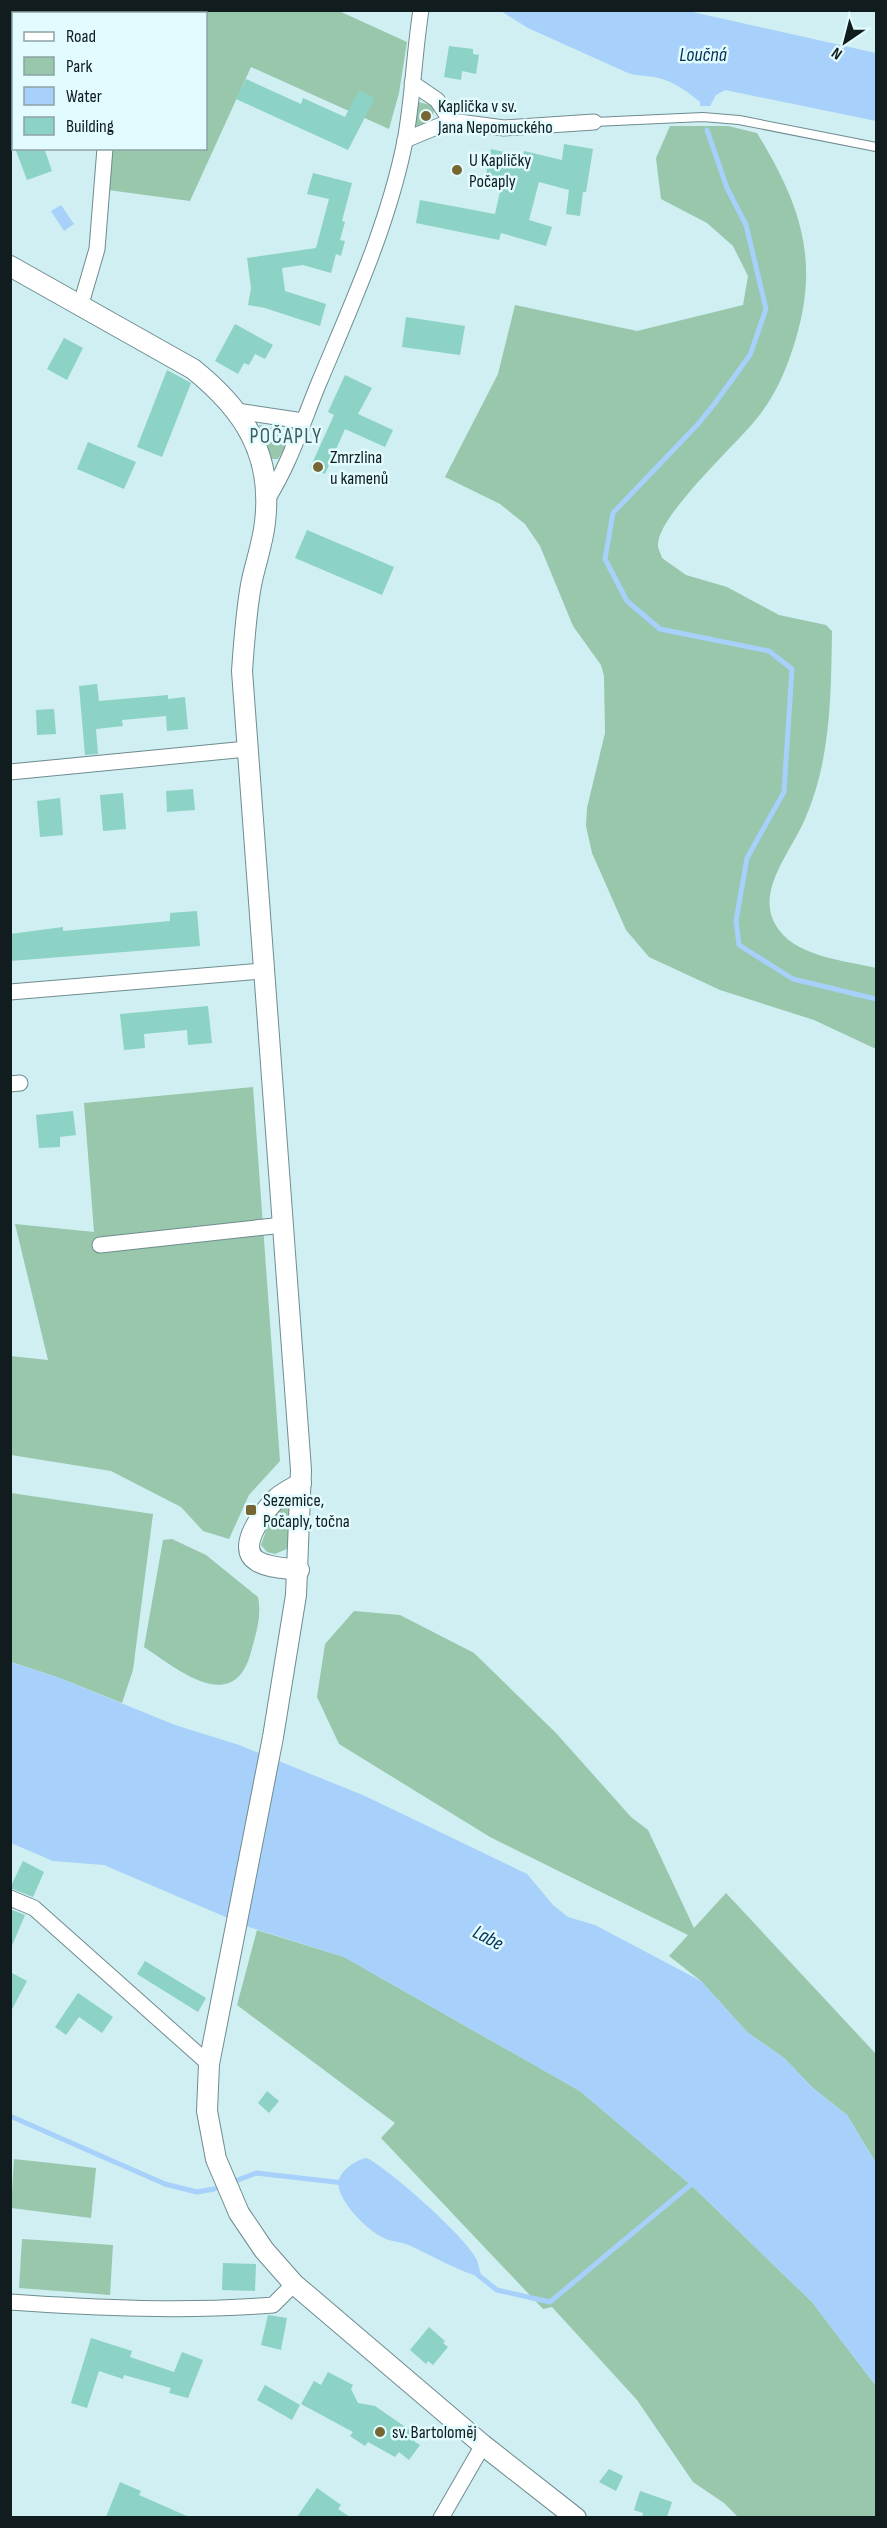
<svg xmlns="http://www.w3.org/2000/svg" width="887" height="2528" font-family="'Sofia Sans Condensed',sans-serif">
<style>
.green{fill:#98c7ac}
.water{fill:#a7d0fa}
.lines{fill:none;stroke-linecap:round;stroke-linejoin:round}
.stream{stroke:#a7d0fa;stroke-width:5}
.building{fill:#8cd2c5}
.service-casing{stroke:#6f8c90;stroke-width:10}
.minor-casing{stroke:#6f8c90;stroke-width:17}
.tertiary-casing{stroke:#6f8c90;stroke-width:22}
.service{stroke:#fff;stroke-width:8}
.minor{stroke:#fff;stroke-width:15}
.tertiary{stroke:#fff;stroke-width:20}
.poi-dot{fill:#776634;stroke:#e1fbfe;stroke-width:2}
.labels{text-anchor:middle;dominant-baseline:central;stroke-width:5;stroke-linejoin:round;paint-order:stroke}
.poi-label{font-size:18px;fill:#101c1d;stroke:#e1fbfe;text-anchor:start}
.water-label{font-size:20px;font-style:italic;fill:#033157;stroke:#e1fbfe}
.quarter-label{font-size:21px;letter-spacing:1.5px;fill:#405c5f;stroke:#e1fbfe}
</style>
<rect width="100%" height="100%" fill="#cfeff2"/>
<g class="green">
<polygon points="11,10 68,11 66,13 14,14 14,109 11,114"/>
<polygon points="109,11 339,11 407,42 399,93 389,129 251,67 190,201 108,190 112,149 206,148 206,14 110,14"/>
<polygon points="418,102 435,106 431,123 423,127 413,125"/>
<path d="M670 126H728L757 133C802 207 821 263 793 348 785 373 774 397 758 417 739 442 657 516 658 545 658 549 661 554 662 558L686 575 727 587 779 615 826 625 832 631C831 695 831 760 805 819 792 850 756 890 775 924 793 957 844 960 876 968V1049L814 1020 720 990 649 957 626 930 592 853 586 826 587 808 605 733 604 676 601 665 573 626 540 546 525 524 500 504 445 477 498 374 515 305 637 331 743 305 748 276 733 246 707 223 661 199 656 158Z"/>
<path d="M259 425C266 426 288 431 287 441 286 447 281 455 278 459H271Z"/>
<polygon points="253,1087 280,1461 249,1495 229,1539 203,1531 181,1507 111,1471 11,1455 10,1356 48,1360 15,1224 94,1232 84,1103"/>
<polygon points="11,1493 153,1514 133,1670 122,1703 57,1677 11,1662"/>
<polygon points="294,1504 289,1548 275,1554 267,1552 261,1545 268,1525 283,1505"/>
<path d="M172 1539 206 1555 258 1597C262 1617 256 1633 251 1652 234 1717 177 1669 144 1647L163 1540Z"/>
<polygon points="354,1611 400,1615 474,1653 556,1733 631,1817 648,1830 694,1928 726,1893 876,2054 876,2163 847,2115 813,2088 784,2058 747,2032 701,1981 669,1956 688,1935 490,1837 339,1744 317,1697 325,1644"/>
<polygon points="257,1930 344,1957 580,2091 691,2185 812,2302 876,2386 876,2517 738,2517 724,2503 693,2482 637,2400 552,2307 543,2309 381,2138 395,2123 237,2005"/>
<polygon points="14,2159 96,2168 91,2218 11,2208"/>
<polygon points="22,2239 113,2245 110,2295 19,2288"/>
</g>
<g class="water">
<path d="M501 11H688L876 53V121L725 90 716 95 710 106H700V102C689 93 676 83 662 79 651 75 640 77 628 73L528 28Z"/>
<polygon points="61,205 74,224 64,231 51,211"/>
<polygon points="10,1662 57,1677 175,1725 239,1745 365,1796 527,1874 553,1905 568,1917 595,1925 701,1981 747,2032 784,2058 813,2088 847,2115 876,2163 876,2386 812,2302 691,2185 580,2091 344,1957 249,1927 104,1865 53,1861 11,1843"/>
<path d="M367 2158C390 2170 466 2237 477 2260 479 2266 480 2273 482 2278 457 2270 434 2257 411 2246 401 2241 389 2242 380 2236 366 2229 334 2197 339 2180 342 2169 356 2160 367 2158Z"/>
</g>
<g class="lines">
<g class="stream">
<polyline points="707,130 727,188 746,225 766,309 750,355 715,403 699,423 613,513 605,559 627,601 660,629 769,651 792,669 784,792 747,858 736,921 739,945 793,979 876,999"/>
<polyline points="10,2116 165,2184 197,2192 214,2189 256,2173 344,2183"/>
<polyline points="478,2275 497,2290 550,2302 695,2181"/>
</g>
</g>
<g class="building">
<polygon points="449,46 473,49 473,54 479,55 476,74 462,71 461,80 444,77"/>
<polygon points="246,79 301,104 303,98 345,117 359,90 375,98 348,150 236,99"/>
<polygon points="564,144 593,149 586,192 583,192 580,216 566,214 569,190 539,182 529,220 552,227 546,246 501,233 499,240 416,223 420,200 495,214 502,183 485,179 491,149 523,156 524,151 562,160"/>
<polygon points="15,148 44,148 52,171 27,180"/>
<polygon points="313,173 352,183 342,221 345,222 340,240 345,241 341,256 336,254 331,273 303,265 282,268 285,291 326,304 320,326 265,308 248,305 251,288 247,258 316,248 329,199 307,194"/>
<polygon points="406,317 465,326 460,355 402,347"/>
<polygon points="235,324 273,345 265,359 255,354 249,365 244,363 238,374 215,361"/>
<polygon points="64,338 83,348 67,380 47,369"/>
<polygon points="167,370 191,383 162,457 137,447"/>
<polygon points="345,375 372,388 358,414 393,430 385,447 345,429 325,474 310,468 334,415 328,412"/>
<polygon points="88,442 136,462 124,489 77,469"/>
<polygon points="307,530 394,567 382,595 295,558"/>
<polygon points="97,684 99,701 168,695 168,699 185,697 188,729 167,731 166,716 122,720 123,726 96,729 98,754 85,755 79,686"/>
<polygon points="54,709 56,734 37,735 36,710"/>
<polygon points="193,789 195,810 167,812 166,791"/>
<polygon points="123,793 126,829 103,831 100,795"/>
<polygon points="60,798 63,835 40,837 37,801"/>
<polygon points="197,911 200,946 10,961 10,934 63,927 63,931 170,921 170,913"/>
<polygon points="208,1006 212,1043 188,1045 187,1030 144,1034 145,1048 124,1050 120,1014"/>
<polygon points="73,1111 76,1135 60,1137 60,1147 39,1148 36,1115"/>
<polygon points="23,1861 44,1872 33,1897 10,1888"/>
<polygon points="10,1909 25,1915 11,1948 10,1948"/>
<polygon points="145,1961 206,1998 198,2012 137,1974"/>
<polygon points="10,1972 27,1981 10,2013"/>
<polygon points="78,1993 113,2017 102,2033 79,2017 66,2035 55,2027"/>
<polygon points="267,2091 279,2101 269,2113 258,2103"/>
<polygon points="223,2263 256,2264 255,2291 222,2290"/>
<polygon points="268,2315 287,2318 281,2350 261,2345"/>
<polygon points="429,2327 445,2341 443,2343 448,2347 433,2365 428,2361 426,2364 410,2350"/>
<polygon points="91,2338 132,2351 130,2357 174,2372 182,2352 203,2360 188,2398 169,2393 171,2388 124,2375 123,2379 99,2371 87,2408 71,2403"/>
<polygon points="328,2372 353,2385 351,2389 358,2403 375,2406 414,2433 415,2442 420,2445 409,2460 399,2452 395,2457 368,2442 365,2446 350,2436 353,2432 301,2404 314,2381 321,2385"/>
<polygon points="265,2385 300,2405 292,2420 257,2400"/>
<polygon points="609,2469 623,2476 616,2491 599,2482"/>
<polygon points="120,2482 141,2491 139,2495 189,2517 106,2517"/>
<polygon points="317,2488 341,2505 338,2509 350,2517 297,2517"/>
<polygon points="640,2491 672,2502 667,2517 642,2517 643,2513 634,2510"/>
</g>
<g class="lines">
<defs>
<polyline id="service" points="594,122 703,117 739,120 876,147"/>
<g id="minor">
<polyline points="412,83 437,100 451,121"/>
<polyline points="405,140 451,121 504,128 594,122"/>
<polyline points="81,304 97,249 105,148"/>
<polyline points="237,411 303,421"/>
<path d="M266 501C289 466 302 424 318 385 351 306 388 226 405 141 413 98 414 54 421 10"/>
<polyline points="10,772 247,749"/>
<polyline points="10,992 263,971"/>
<polyline points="10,1084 20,1083"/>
<polyline points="100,1245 283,1225"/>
<polyline points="10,1898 34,1908 209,2064"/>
<path d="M10 2302C98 2308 185 2312 273 2305L294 2284"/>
<polyline points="441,2518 483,2445"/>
</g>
<g id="tertiary">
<path d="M10 266 193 369C244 410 273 454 265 522 263 543 255 564 251 585 246 613 244 642 242 671L301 1470 296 1595 273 1737 209 2064 207 2111 216 2159 239 2213 264 2250 294 2284 483 2445 576 2518"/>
<path d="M299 1570C286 1568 268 1568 257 1561 235 1548 264 1511 277 1498 284 1492 293 1488 301 1483"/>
</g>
</defs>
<use href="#service" class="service-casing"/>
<use href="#minor" class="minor-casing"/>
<use href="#tertiary" class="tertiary-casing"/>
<use href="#service" class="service"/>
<use href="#minor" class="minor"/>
<use href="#tertiary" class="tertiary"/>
</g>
<g class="poi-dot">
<circle cx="426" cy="116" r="6"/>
<circle cx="457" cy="170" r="6"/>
<circle cx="318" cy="467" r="6"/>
<rect x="245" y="1504" width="12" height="12" rx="3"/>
<circle cx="380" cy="2432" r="6"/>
</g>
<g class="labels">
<g class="poi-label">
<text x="438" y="106">Kaplička v sv.<tspan x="438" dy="21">Jana Nepomuckého</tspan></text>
<text x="469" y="160">U Kapličky<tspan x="469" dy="21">Počaply</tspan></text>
<text x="330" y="457">Zmrzlina<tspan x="330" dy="21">u kamenů</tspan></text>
<text x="263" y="1500">Sezemice,<tspan x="263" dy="21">Počaply, točna</tspan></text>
<text x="392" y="2432">sv. Bartoloměj</text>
</g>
<g class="water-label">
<text x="703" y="55">Loučná</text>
<text transform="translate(488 1938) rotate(28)">Labe</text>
</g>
<g class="quarter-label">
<text x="286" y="436">POČAPLY</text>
</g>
</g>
<rect width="887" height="2528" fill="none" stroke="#101c1d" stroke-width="24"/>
<rect x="12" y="12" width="195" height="138" fill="#e1fbfe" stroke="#8da2a4" stroke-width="1.5"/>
<rect x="24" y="32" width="30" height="9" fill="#ffffff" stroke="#8da2a4" stroke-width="1.5"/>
<text x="66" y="42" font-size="18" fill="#101c1d">Road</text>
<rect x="24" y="57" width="30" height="18" fill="#98c7ac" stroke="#8da2a4" stroke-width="1.5"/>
<text x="66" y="72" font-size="18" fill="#101c1d">Park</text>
<rect x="24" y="87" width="30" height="18" fill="#a7d0fa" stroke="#8da2a4" stroke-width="1.5"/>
<text x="66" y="102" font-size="18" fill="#101c1d">Water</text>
<rect x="24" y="117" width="30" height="18" fill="#8cd2c5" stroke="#8da2a4" stroke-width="1.5"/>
<text x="66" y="132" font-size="18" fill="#101c1d">Building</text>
<g transform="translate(845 42) rotate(215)" stroke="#e1fbfe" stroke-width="4.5" paint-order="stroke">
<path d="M0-4.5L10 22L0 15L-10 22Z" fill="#101c1d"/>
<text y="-9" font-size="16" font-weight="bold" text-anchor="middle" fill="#101c1d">N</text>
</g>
</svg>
